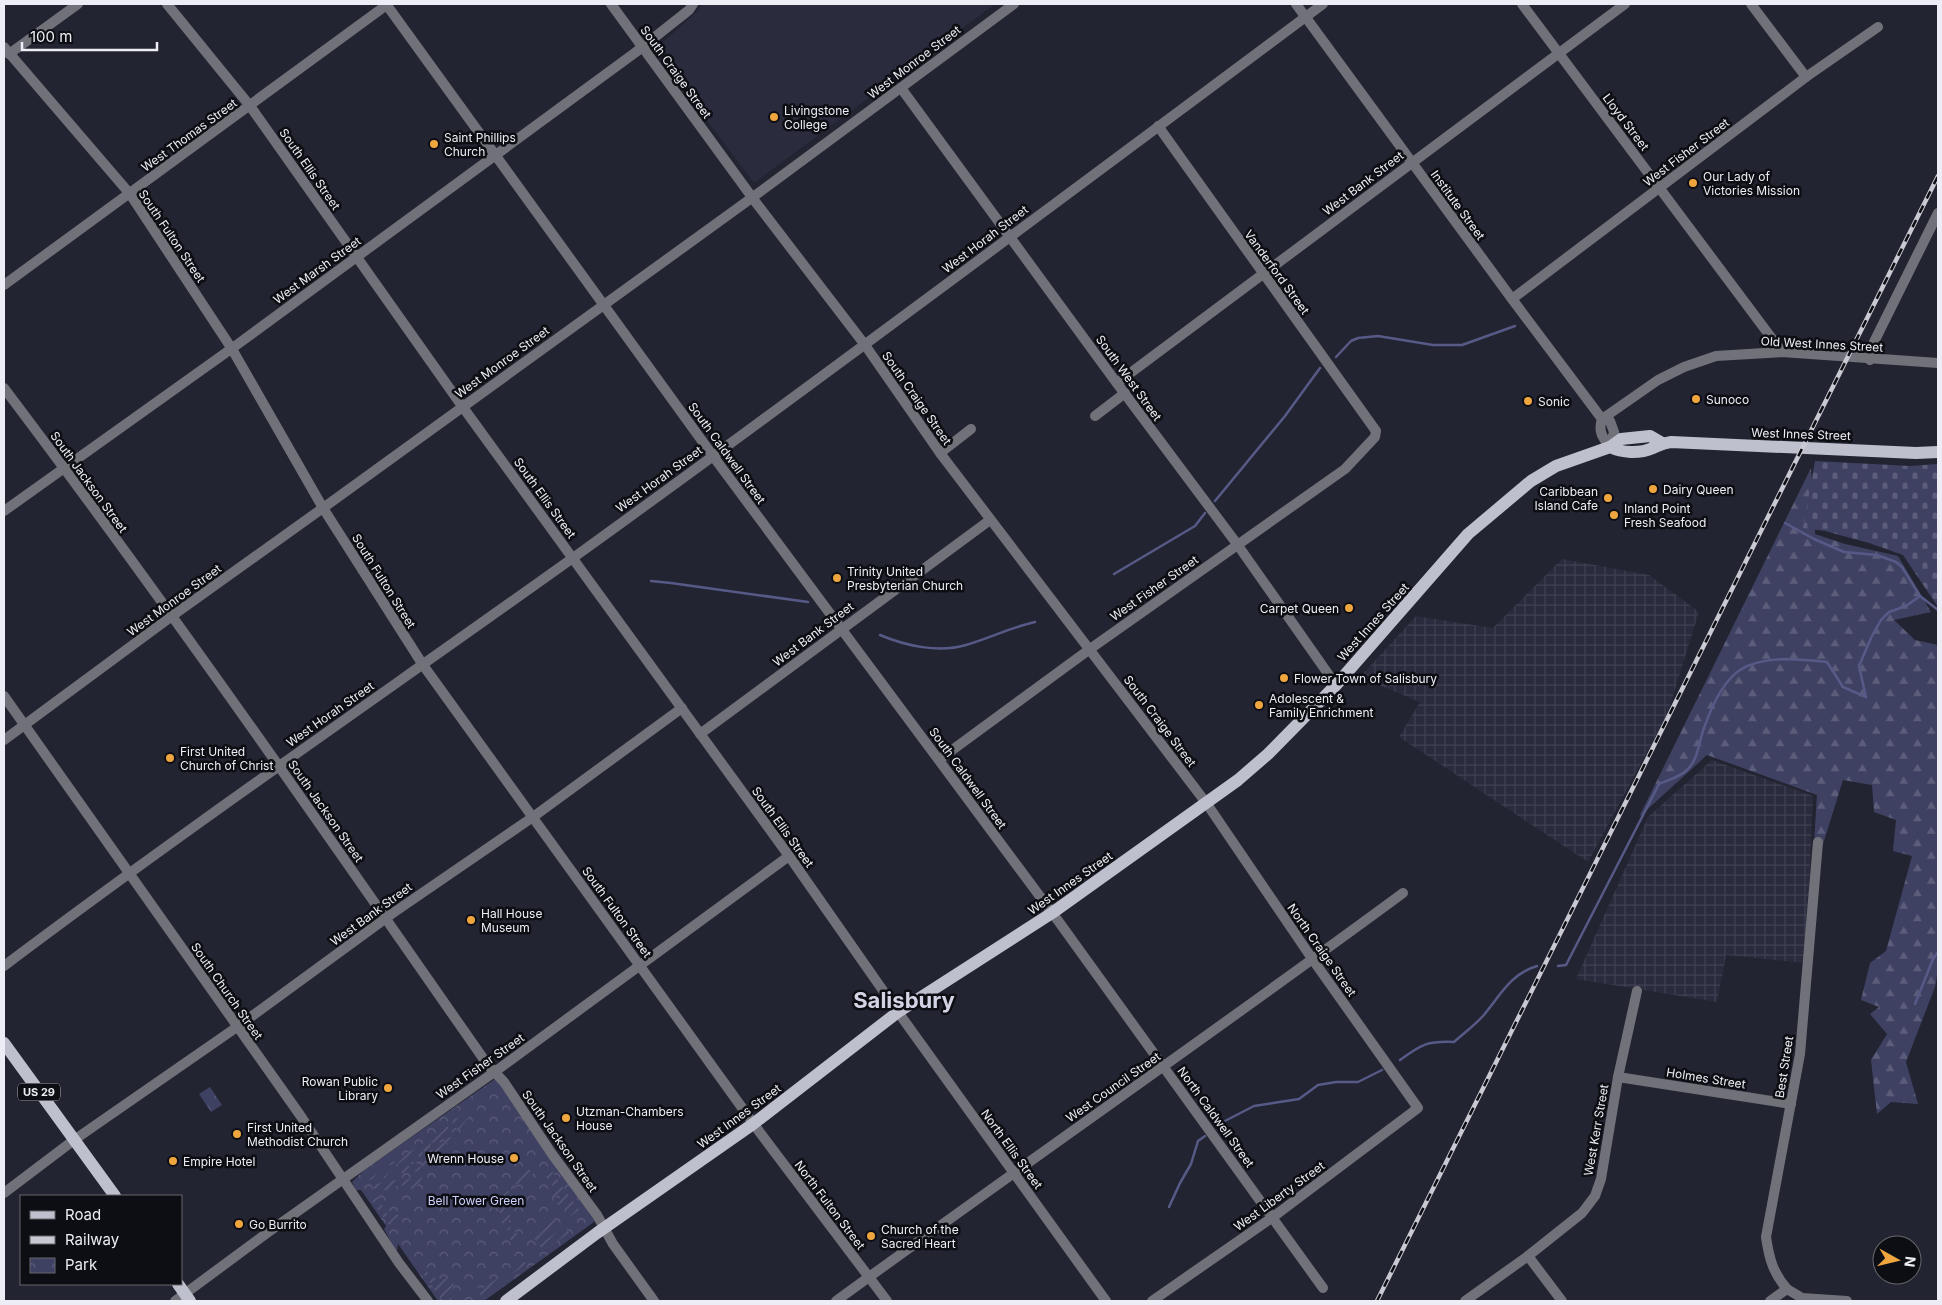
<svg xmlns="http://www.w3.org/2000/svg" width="1942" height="1305" font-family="Inter,sans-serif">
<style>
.built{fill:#2a2c3e}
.industrial{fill:url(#industrial-grid)}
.forest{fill:url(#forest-firs)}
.cemetery{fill:url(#cemetery-stones)}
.park{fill:url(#park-crowns)}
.garden{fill:url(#garden-furrows)}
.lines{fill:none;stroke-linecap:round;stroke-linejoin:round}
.stream{stroke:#575a86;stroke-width:2.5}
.minor{stroke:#717279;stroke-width:10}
.tertiary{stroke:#717279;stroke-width:10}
.primary{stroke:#bfc0ce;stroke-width:12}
.rail-casing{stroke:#c9c9d3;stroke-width:4.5}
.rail{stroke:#0d0e13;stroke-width:2.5;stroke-dasharray:8;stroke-linecap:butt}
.poi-dot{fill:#f0a63f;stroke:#0d0e13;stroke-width:2}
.labels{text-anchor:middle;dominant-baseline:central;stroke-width:5;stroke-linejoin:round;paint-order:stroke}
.shield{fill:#0d0e13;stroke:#aaaab2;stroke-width:1}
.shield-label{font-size:11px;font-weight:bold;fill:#ededf6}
.street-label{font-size:12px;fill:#ededf6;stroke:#0d0e13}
.poi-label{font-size:12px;fill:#ededf6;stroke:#0d0e13;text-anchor:start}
.park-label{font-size:12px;fill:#ced2fe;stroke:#0d0e13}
.town-label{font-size:22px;font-weight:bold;fill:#d2d3e4;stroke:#0d0e13}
</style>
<defs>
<pattern id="industrial-grid" width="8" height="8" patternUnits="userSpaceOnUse" patternTransform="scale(1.25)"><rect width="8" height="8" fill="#2a2c3e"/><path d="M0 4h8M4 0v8" fill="none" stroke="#3f4151"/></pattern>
<pattern id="forest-firs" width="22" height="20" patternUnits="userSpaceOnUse" patternTransform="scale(1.25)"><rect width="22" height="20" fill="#3f4163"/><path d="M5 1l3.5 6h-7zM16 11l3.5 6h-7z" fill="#5b5d7a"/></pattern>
<pattern id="cemetery-stones" width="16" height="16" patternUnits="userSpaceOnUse" patternTransform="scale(1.25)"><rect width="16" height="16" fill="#3f4163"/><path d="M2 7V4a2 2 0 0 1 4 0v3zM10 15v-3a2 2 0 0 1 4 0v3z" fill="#5b5d7a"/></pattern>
<pattern id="park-crowns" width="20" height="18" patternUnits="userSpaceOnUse" patternTransform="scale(1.25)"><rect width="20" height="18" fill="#3f4163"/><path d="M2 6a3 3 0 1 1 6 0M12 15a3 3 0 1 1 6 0" fill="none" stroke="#5b5d7a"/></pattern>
<pattern id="garden-furrows" width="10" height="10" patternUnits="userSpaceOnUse" patternTransform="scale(1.25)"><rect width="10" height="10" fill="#3f4163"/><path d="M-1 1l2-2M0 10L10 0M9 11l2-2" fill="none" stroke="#5b5d7a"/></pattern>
</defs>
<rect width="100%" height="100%" fill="#232431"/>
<polygon class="built" points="702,4 995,4 754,183 654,50 699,10"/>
<g class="industrial">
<polygon points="1562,559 1649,575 1699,612 1667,715 1588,862 1399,737 1420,702 1360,677 1416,616 1493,628"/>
<polygon points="1712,760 1813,796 1806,963 1726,955 1717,1002 1576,979 1648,817"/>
</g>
<polygon class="forest" points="1811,468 1815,534 1845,544 1898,556 1931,612 1894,620 1915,640 1938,645 1938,970 1935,987 1906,1062 1918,1104 1891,1102 1877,1114 1871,1060 1887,1034 1870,1014 1879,1007 1861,1000 1870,963 1886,951 1912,856 1893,851 1896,820 1874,812 1872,785 1843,780 1823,844 1814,843 1817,795 1707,755 1639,817"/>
<polygon class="cemetery" points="1815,461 1910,466 1938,464 1938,607 1903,555 1869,543 1825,531 1803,528"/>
<g class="park">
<polygon points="495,1079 498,1080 595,1219 594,1222 484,1301 438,1301 398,1244 397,1250 395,1250 384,1229 386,1226 361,1190 356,1190 352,1182 363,1171"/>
<polygon points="210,1087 222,1105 211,1112 199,1094"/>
</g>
<g class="garden">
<polygon points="476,1106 478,1109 469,1116 468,1120 467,1119 458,1131 452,1122 454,1119 458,1118 470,1108 471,1109"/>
<path d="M447 1126 453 1134C444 1136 438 1142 431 1143L430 1146 433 1147 430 1151H423L421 1157 418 1158 419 1156 416 1154 414 1155 416 1159H405L389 1170 388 1175 368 1180 428 1140 430 1136 431 1138 441 1130V1129Z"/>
<polygon points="452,1137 427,1171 424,1171 421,1160 423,1160 429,1162 438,1144 440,1142 443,1144 445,1141 444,1139"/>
<polygon points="410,1162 417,1162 416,1165 420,1166 422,1171 391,1174 391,1172 397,1168 400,1170 399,1167 407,1163 407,1166 412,1167 412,1164"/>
<polygon points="529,1169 533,1174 525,1180 523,1178 521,1180 522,1182 518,1185 516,1183 514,1185 516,1187 512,1190 510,1187 507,1189 509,1192 505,1195 507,1198 503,1198 500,1194 501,1189"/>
<polygon points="551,1170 565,1190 553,1199 549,1193 555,1189 545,1175"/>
<path d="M420 1177 422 1178 414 1191C398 1177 391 1195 375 1190L372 1186 380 1183 382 1187 387 1185 388 1181 395 1180 397 1183 411 1178 414 1180H417Z"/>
<polygon points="567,1193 579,1210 568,1218 567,1216 569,1213 566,1208 560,1207 555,1201"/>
<polygon points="375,1197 379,1199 387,1214 400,1215 394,1225 389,1225 370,1199"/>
<polygon points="502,1205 512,1218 505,1223 513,1231 525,1237 515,1244 507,1236 508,1229 503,1229 502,1218 498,1208"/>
<polygon points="544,1216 546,1219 549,1217 556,1219 556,1222 561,1225 537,1242 530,1233 546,1222"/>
<polygon points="564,1227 569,1233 544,1251 539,1245"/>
<polygon points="521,1257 526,1264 481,1296 476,1289 479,1287 481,1290 520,1262 518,1259"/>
<polygon points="426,1271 434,1278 454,1280 451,1301 443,1301 423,1273"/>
</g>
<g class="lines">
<g class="stream">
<polyline points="1336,357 1351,341 1358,338 1378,336 1433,345 1462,345 1515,326"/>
<polyline points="1215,501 1285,416 1320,368"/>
<polyline points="1785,523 1814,539 1844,552 1877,555 1896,562 1902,567 1920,596 1938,610"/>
<polyline points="1114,574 1195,526 1205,513"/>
<polyline points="651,581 671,583 808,602"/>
<path d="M880 635C906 646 939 653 966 645 990 638 1012 627 1035 622"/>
<path d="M1558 966 1566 965 1659 784C1668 780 1680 777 1687 770 1699 758 1698 744 1704 728 1711 708 1722 682 1740 670 1764 655 1801 659 1827 662L1843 687 1866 697 1859 666 1871 638 1881 620 1889 612 1906 606 1920 596"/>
<polyline points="1915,1004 1933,959 1938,952"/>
<path d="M1400 1060C1422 1044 1427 1041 1454 1042 1464 1033 1475 1025 1483 1016 1500 996 1510 974 1537 966"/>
<polyline points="1221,1123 1254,1106 1299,1099 1318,1085 1336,1082 1358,1082 1382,1070"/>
<polyline points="1169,1207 1180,1183 1191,1164 1198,1141 1205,1136"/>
</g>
<g class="minor">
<polyline points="167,4 250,106 462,406 789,856 898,1012 1106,1301"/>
<polyline points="386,4 713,456 1059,922 1323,1288"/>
<polyline points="611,4 757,204 865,345 940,453 1207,804 1313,960 1418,1108 1273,1217 1152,1301"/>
<polyline points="1296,4 1512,299 1602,419 1610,421 1614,432 1610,447"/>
<polyline points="1522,4 1782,352"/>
<polyline points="1751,4 1806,77"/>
<polyline points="9,54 78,4"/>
<polyline points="901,88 1113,378 1237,544 1336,685"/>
<polyline points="4,285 388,4"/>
<polyline points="1512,299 1806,77 1878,27"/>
<polyline points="1870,360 1874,342 1938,213"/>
<polyline points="1117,383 1625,4"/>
<path d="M4 388C171 609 329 837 487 1064L504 1082 552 1154 597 1215 613 1244 654 1301"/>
<polyline points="1095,416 1125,393"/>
<polyline points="1602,419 1658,380 1684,367 1716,356 1782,352 1938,363"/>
<path d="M1602 419C1598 431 1602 437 1610 447"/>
<polyline points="940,453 971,429"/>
<polyline points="323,508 753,197 1014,4"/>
<polyline points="4,511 238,344 636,52 689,10 693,4"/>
<polyline points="4,696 300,1115 399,1263 428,1301"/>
<polyline points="700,734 990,520"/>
<polyline points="940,759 1090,649 1345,469 1375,437 1376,431 1158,126"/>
<path d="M4 966C194 823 390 689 584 550 832 371 1077 187 1323 4"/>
<polyline points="1618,1077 1791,1104"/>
<polyline points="4,1193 74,1140 237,1027 393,913 533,817 682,708"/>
<polyline points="1528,1256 1562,1301"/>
<path d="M1787 1289C1773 1273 1769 1258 1766 1237L1800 1054 1818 842"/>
<polyline points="175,1301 267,1233 500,1068 789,856"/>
<path d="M836 1301C1024 1164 1216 1031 1403 893"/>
<polyline points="1465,1301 1528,1256 1582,1213 1595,1196 1601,1179 1618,1077 1637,991"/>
<polyline points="1770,1301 1787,1289 1802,1298 1847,1301"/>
</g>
<g class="tertiary">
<polyline points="4,47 130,194 232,349 323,508 423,665 761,1134 887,1301"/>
<polyline points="4,740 172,616 323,508"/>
</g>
<g class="primary">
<path d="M1610 447C1622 453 1639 454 1653 448 1660 445 1663 443 1671 442L1916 453 1938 452"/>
<polyline points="4,1043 115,1196"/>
<polyline points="178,1284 190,1301"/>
<polyline points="506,1301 597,1233 753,1124 898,1012 1052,913 1238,780 1268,754 1336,685 1468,534 1531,481 1556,466 1610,447 1621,439 1650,436 1662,443"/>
</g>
<defs>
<polyline id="rail" points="1377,1301 1938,176"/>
</defs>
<use href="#rail" class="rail-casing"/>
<use href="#rail" class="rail"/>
</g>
<g class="poi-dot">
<circle cx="774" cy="117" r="5"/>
<circle cx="434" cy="144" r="5"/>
<circle cx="1693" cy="183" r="5"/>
<circle cx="1696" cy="399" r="5"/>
<circle cx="1528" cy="401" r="5"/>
<circle cx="1653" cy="489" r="5"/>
<circle cx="1608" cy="498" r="5"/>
<circle cx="1614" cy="515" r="5"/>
<circle cx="837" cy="578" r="5"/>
<circle cx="1349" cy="608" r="5"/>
<circle cx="1284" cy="678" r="5"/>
<circle cx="1259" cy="705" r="5"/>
<circle cx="170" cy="758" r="5"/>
<circle cx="471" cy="920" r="5"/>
<circle cx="388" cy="1088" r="5"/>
<circle cx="566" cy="1118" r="5"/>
<circle cx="237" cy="1134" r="5"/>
<circle cx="514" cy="1158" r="5"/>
<circle cx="173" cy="1161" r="5"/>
<circle cx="239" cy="1224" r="5"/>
<circle cx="871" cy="1236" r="5"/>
</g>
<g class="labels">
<rect class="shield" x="18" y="1083.5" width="42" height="17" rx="4"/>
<g class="shield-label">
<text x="39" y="1092">US 29</text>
</g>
<g class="street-label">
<text transform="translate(914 62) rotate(-37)">West Monroe Street</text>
<text transform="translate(676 72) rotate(54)">South Craige Street</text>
<text transform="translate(1626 122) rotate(53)">Lloyd Street</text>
<text transform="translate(189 135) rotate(-36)">West Thomas Street</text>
<text transform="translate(1686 152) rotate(-37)">West Fisher Street</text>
<text transform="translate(310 169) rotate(55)">South Ellis Street</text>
<text transform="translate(1363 183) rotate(-37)">West Bank Street</text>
<text transform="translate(1458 205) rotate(54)">Institute Street</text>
<text transform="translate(172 236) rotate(56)">South Fulton Street</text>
<text transform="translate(985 239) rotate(-37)">West Horah Street</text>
<text transform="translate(317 270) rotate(-36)">West Marsh Street</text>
<text transform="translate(1277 272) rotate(54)">Vanderford Street</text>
<text transform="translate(1822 344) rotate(3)">Old West Innes Street</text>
<text transform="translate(502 362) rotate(-36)">West Monroe Street</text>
<text transform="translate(1129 378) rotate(54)">South West Street</text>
<text transform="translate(917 398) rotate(55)">South Craige Street</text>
<text transform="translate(1801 434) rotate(2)">West Innes Street</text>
<text transform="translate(727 453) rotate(54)">South Caldwell Street</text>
<text transform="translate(659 479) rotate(-36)">West Horah Street</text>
<text transform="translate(89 482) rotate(54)">South Jackson Street</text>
<text transform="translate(545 498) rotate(54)">South Ellis Street</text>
<text transform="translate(384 581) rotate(58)">South Fulton Street</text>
<text transform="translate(1154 588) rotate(-35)">West Fisher Street</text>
<text transform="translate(174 600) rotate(-36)">West Monroe Street</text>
<text transform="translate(1373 622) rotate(-48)">West Innes Street</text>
<text transform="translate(813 634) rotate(-37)">West Bank Street</text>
<text transform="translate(330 714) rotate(-35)">West Horah Street</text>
<text transform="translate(1160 721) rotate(53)">South Craige Street</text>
<text transform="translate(968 778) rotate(54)">South Caldwell Street</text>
<text transform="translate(326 811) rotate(55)">South Jackson Street</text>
<text transform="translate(783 827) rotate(54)">South Ellis Street</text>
<text transform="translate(1070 883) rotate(-35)">West Innes Street</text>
<text transform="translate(617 912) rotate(54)">South Fulton Street</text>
<text transform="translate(371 914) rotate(-36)">West Bank Street</text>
<text transform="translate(1322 950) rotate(55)">North Craige Street</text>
<text transform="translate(227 991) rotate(55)">South Church Street</text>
<text transform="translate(480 1066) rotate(-35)">West Fisher Street</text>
<text transform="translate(1784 1067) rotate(-81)">Best Street</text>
<text transform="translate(1706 1078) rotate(9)">Holmes Street</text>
<text transform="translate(1113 1087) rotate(-35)">West Council Street</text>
<text transform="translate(739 1116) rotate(-36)">West Innes Street</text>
<text transform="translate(1216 1117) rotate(54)">North Caldwell Street</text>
<text transform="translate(1596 1130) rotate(-80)">West Kerr Street</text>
<text transform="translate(560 1141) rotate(55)">South Jackson Street</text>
<text transform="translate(1012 1149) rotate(54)">North Ellis Street</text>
<text transform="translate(1279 1196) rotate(-36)">West Liberty Street</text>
<text transform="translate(830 1205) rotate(53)">North Fulton Street</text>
</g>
<g class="poi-label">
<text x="784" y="110">Livingstone<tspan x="784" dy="14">College</tspan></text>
<text x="444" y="137">Saint Phillips<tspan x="444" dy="14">Church</tspan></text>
<text x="1703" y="176">Our Lady of<tspan x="1703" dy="14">Victories Mission</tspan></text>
<text x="1706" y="399">Sunoco</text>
<text x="1538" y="401">Sonic</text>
<text x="1663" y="489">Dairy Queen</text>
<text x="1598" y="491" text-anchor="end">Caribbean<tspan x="1598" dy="14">Island Cafe</tspan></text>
<text x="1624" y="508">Inland Point<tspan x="1624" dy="14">Fresh Seafood</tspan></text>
<text x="847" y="571">Trinity United<tspan x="847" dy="14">Presbyterian Church</tspan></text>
<text x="1339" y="608" text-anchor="end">Carpet Queen</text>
<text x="1294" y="678">Flower Town of Salisbury</text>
<text x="1269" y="698">Adolescent &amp;<tspan x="1269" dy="14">Family Enrichment</tspan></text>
<text x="180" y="751">First United<tspan x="180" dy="14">Church of Christ</tspan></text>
<text x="481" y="913">Hall House<tspan x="481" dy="14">Museum</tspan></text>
<text x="378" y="1081" text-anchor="end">Rowan Public<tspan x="378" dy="14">Library</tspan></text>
<text x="576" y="1111">Utzman-Chambers<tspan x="576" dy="14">House</tspan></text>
<text x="247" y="1127">First United<tspan x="247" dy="14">Methodist Church</tspan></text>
<text x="504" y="1158" text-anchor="end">Wrenn House</text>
<text x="183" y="1161">Empire Hotel</text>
<text x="249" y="1224">Go Burrito</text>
<text x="881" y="1229">Church of the<tspan x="881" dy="14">Sacred Heart</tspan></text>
</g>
<g class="park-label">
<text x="476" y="1200">Bell Tower Green</text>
</g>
<g class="town-label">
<text x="904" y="1000">Salisbury</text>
</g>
</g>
<rect width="1942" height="1305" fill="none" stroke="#ededf6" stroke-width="10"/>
<rect x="20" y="1195" width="162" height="90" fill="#0d0e13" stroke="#67676e"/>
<rect x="30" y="1211" width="25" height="8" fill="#bfc0ce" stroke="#67676e"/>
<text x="65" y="1220" font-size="15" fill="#ededf6">Road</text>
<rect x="30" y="1236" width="25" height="8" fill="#c9c9d3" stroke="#67676e"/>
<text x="65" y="1245" font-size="15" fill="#ededf6">Railway</text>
<rect x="30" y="1258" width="25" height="15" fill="url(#park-crowns)" stroke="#67676e"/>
<text x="65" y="1270" font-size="15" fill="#ededf6">Park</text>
<g transform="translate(1897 1260) rotate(98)"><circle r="24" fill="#0d0e13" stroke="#67676e"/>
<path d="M0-4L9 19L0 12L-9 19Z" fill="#f0a63f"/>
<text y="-8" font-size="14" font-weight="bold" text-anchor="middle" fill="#ededf6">N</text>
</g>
<path d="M22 42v8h135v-8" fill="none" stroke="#ededf6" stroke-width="2.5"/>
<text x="30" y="42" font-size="15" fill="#ededf6" stroke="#0d0e13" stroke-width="4" paint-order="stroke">100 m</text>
</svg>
